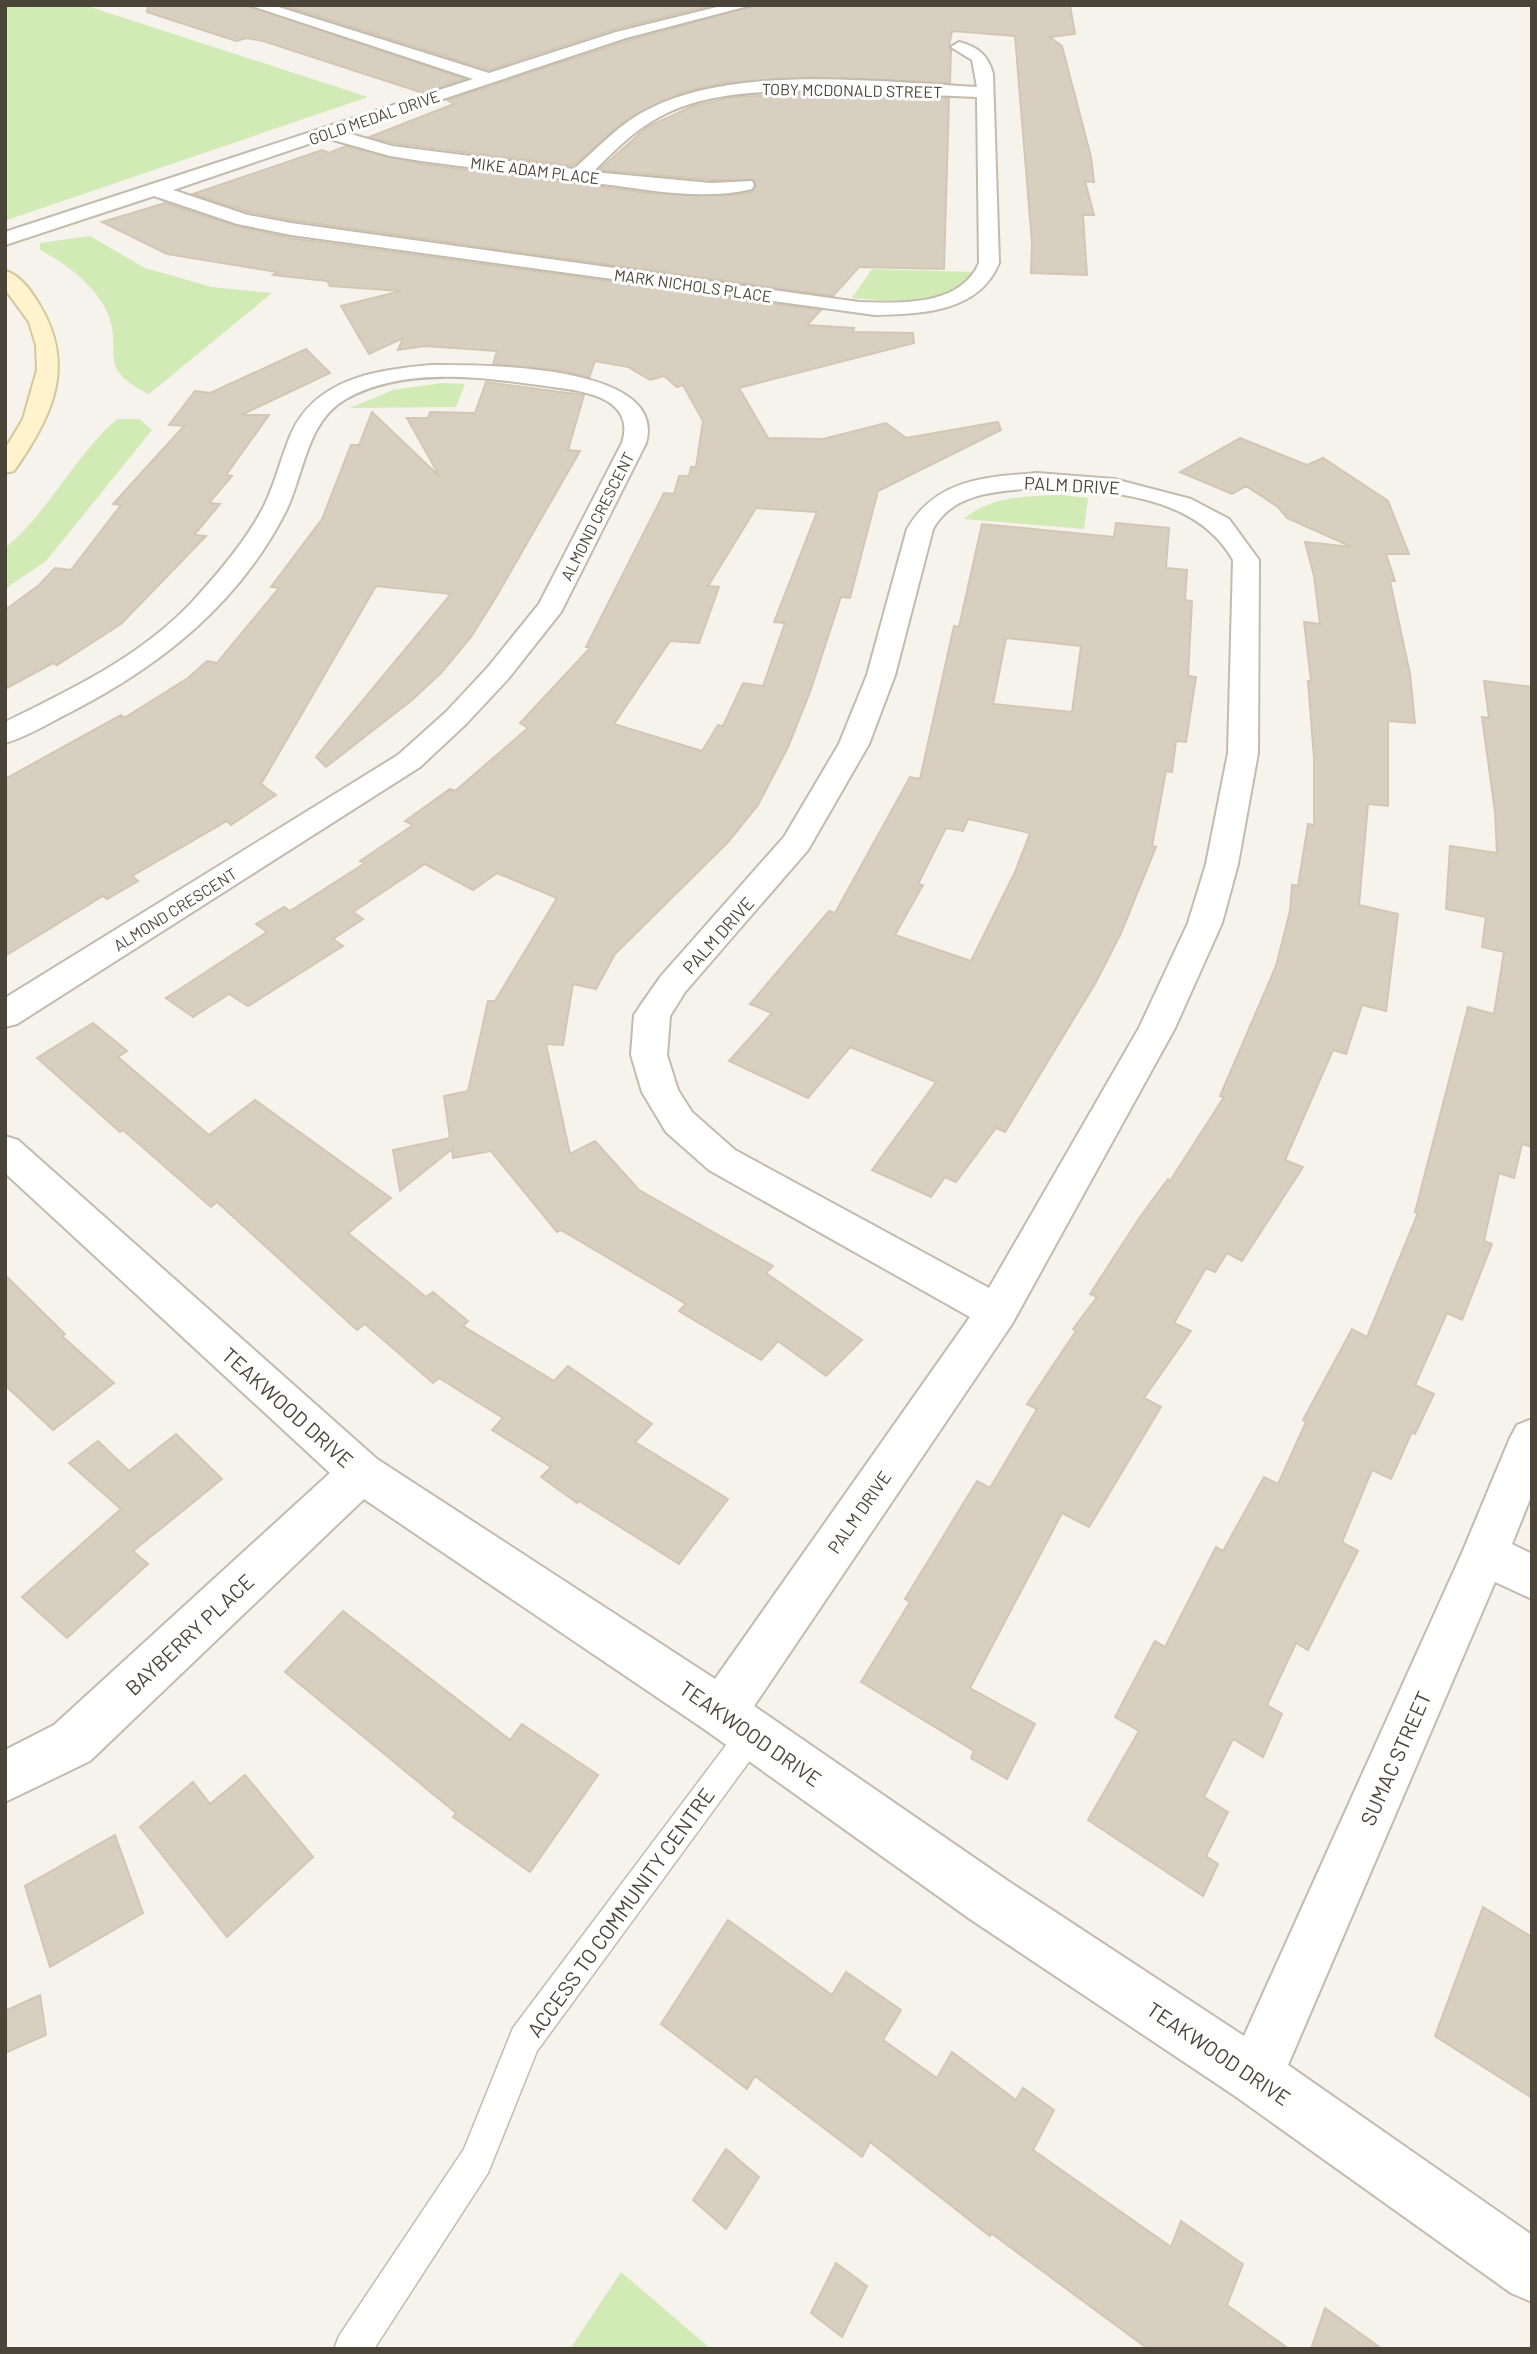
<svg xmlns="http://www.w3.org/2000/svg" width="1537" height="2354" font-family="Barlow,sans-serif">
<style>
.green{fill:#d2eab5}
.building{fill:#d8cfc1;stroke:#d3c7b4;stroke-width:2;fill-rule:evenodd}
.lines{fill:none;stroke-linecap:round;stroke-linejoin:round}
.lane-casing{stroke:#c2bbae;stroke-width:3}
.street-casing{stroke:#c2bbae;stroke-width:4}
.secondary-casing{stroke:#d6c79b;stroke-width:4}
.lane{fill:#fff;fill-rule:evenodd}
.street{fill:#fff;fill-rule:evenodd}
.secondary{fill:#fff3cd;fill-rule:evenodd}
.labels{text-anchor:middle;dominant-baseline:central;stroke-width:6;stroke-linejoin:round;paint-order:stroke}
.far-street-label{font-size:16px;fill:#4b4439;stroke:#fff}
.street-label{font-size:18px;fill:#4b4439;stroke:#fff}
.near-street-label{font-size:21px;fill:#4b4439;stroke:#fff}
</style>
<rect width="100%" height="100%" fill="#f6f3ec"/>
<g class="green">
<polygon points="5,5 84,5 368,97 7,220"/>
<path d="M90 236 145 268 212 287 272 293 149 394C91 366 127 350 105 308 92 283 65 263 40 250V243Z"/>
<path d="M872 269 973 272C951 308 888 301 852 298Z"/>
<polygon points="442,383 465,384 456,407 350,408 393,390"/>
<path d="M117 419H140L152 430 46 561 5 589V548C50 511 74 456 117 419Z"/>
<path d="M1062 495 1088 498 1084 529 964 519C990 496 1028 496 1062 495Z"/>
<polygon points="621,2272 711,2349 570,2349"/>
</g>
<g class="building">
<polygon points="148,5 247,5 465,79 423,93 263,41 247,38 236,41 147,12"/>
<polygon points="282,5 713,5 615,29 489,70"/>
<polygon points="754,5 1070,5 1075,34 1050,37 1062,46 1091,157 1094,182 1085,181 1094,215 1083,215 1087,275 1031,273 1032,243 1015,36 952,31 949,46 951,50 950,83 810,77 723,83 684,92 627,119 573,166 393,143 369,137 454,104 447,100 627,41"/>
<polygon points="816,93 949,98 944,269 859,267 833,296 291,220 249,212 193,194 322,150 329,153 346,146 421,164 658,194 734,195 752,192 756,186 754,180 711,180 599,170 647,127 693,106 733,97"/>
<path d="M165 203 236 226 290 238 821 310 807 325 854 328 853 332 913 333 914 343 739 388 768 438 823 439 886 423 906 438 998 422 1001 430 878 491 850 598 841 597 810 692 788 747 758 805 729 841 615 954 596 989 573 984 563 1045 546 1044 570 1154 595 1141 639 1190 773 1266 766 1273 862 1340 826 1376 778 1341 761 1360 679 1311 686 1304 561 1230 557 1232 491 1151 453 1158 452 1149 400 1191 393 1150 450 1138 444 1096 468 1091 488 1001H495L557 898 497 873 473 890 425 864 353 912 363 919 333 939 343 946 248 1006 229 994 193 1017 166 998 267 932 256 924 284 907 290 911 365 863 360 861 413 825 405 821 450 789 455 791 528 728 520 723 591 647H586L664 493 674 494 679 476H689L691 467H696L703 421 683 385 677 387 664 376 650 380 628 367 595 361 589 378 565 371 493 364 497 351 424 346 398 350 403 338 369 354 341 306 401 291 330 286 327 281 273 275 277 272 167 254 102 222ZM756 508 817 512 774 622 785 623 763 686 743 683 723 726 718 725 702 751 614 724 670 641 699 643 719 587 708 586Z"/>
<polygon points="306,349 330,373 241,415 269,415 226,475 232,476 209,503 220,504 194,535 206,536 121,624 57,665 53,663 5,689 5,610 39,585 55,568 71,570 121,505 113,504 184,426 169,425 195,391 210,393"/>
<polygon points="486,382 584,395 568,450 580,451 496,597 471,637 441,673 412,700 326,767 316,757 451,594 376,586 261,784 276,795 231,825 227,821 132,876 138,881 107,899 103,896 5,956 5,779 121,715 124,718 188,678 207,661 217,663 279,588 271,587 322,519 351,445 359,445 372,412 440,477 407,418 428,418 430,412 475,413"/>
<polygon points="1240,438 1307,465 1323,458 1388,501 1409,554 1386,554 1395,581 1390,581 1410,674 1415,723 1388,721 1388,806 1368,804 1359,905 1398,914 1386,1011 1362,1005 1346,1054 1333,1050 1285,1160 1303,1167 1242,1261 1227,1253 1215,1272 1206,1268 1174,1323 1191,1331 1144,1398 1161,1407 1089,1527 1062,1513 970,1688 1035,1724 1007,1779 971,1758 974,1751 861,1682 910,1602 905,1599 977,1481 990,1488 1037,1409 1027,1404 1076,1331 1073,1329 1097,1297 1090,1294 1140,1217 1168,1179 1170,1181 1224,1097 1220,1096 1276,966 1290,911 1292,885 1298,886 1308,824 1314,825 1314,758 1308,681 1311,681 1304,622 1320,624 1314,576 1305,542 1352,547 1287,518 1278,507 1246,486 1232,494 1180,472"/>
<path d="M1116 523 1169 528 1166 568 1187 570 1185 600 1192 601 1188 676 1196 677 1186 742 1176 741 1172 772 1166 771 1152 846 1156 847 1121 933 1096 982 1005 1132 996 1128 956 1182 945 1177 931 1197 872 1170 936 1082 850 1047 808 1098 729 1061 772 1013 750 1004 829 911 835 913 910 777 920 779 954 626 959 627 982 524 1114 537ZM1006 638 1081 646 1072 712 993 704ZM968 819 1030 833 1015 872 971 961 895 935 923 885 918 884 946 828 963 831Z"/>
<polygon points="1484,681 1532,687 1532,1147 1522,1144 1514,1178 1499,1173 1484,1241 1492,1244 1462,1320 1447,1313 1415,1385 1434,1394 1415,1434 1412,1432 1391,1479 1372,1470 1342,1542 1358,1551 1308,1650 1296,1643 1267,1705 1282,1714 1263,1757 1233,1739 1204,1797 1228,1812 1206,1856 1218,1864 1203,1896 1088,1820 1139,1731 1115,1717 1155,1641 1165,1647 1216,1547 1223,1551 1264,1477 1278,1484 1306,1422 1303,1420 1352,1329 1367,1337 1418,1213 1415,1212 1468,1007 1494,1014 1504,952 1482,947 1486,917 1446,909 1450,846 1497,853 1495,812 1482,717 1489,718"/>
<polygon points="93,1023 127,1051 118,1057 209,1135 255,1100 391,1198 348,1233 426,1297 433,1292 468,1321 463,1326 554,1381 568,1366 652,1424 635,1442 728,1499 679,1564 579,1501 577,1503 541,1477 551,1467 492,1430 503,1418 439,1378 433,1383 365,1324 357,1330 217,1202 211,1207 123,1130 120,1132 37,1058"/>
<polygon points="5,1275 65,1334 62,1336 114,1383 53,1430 5,1385"/>
<polygon points="176,1434 222,1479 133,1551 148,1564 67,1638 22,1597 121,1509 69,1463 98,1441 129,1471"/>
<polygon points="343,1611 510,1740 522,1724 598,1775 530,1872 453,1817 456,1813 285,1672"/>
<polygon points="245,1775 313,1857 227,1937 140,1827 193,1782 210,1804"/>
<polygon points="115,1835 143,1913 50,1967 25,1886"/>
<polygon points="1483,1907 1532,1937 1532,2098 1435,2036"/>
<polygon points="728,1920 832,1995 846,1972 901,2010 883,2040 937,2078 952,2052 1016,2100 1023,2088 1054,2110 1033,2150 1171,2247 1181,2221 1243,2264 1227,2305 1289,2349 1148,2349 991,2233 990,2236 870,2142 862,2157 755,2076 747,2089 661,2024"/>
<polygon points="40,1995 46,2035 5,2053 5,2011"/>
<polygon points="726,2149 759,2177 726,2229 693,2200"/>
<polygon points="836,2263 867,2286 842,2337 811,2313"/>
<polygon points="1325,2308 1382,2349 1311,2349"/>
</g>
<g class="lines">
<defs>
<polygon id="lane" points="752,1719 762,1724 767,1734 762,1744 537,2051 488,2173 374,2349 334,2349 339,2336 464,2149 513,2028 742,1724"/>
<g id="street">
<path d="M249 5H272L489 73 616 32 725 5H752L626 38 344 132 392 146 574 169C598 148 620 123 649 109 737 64 880 82 977 87L972 60 951 47 959 42C978 47 988 55 993 74L999 263C979 312 922 314 875 315L291 235 237 224 154 196 5 245V232L473 79ZM816 90 977 97 979 263C960 307 900 303 859 302L291 223 248 215 173 190 326 138 390 156 421 161C481 169 542 176 602 184 651 190 703 201 752 189L754 185 752 181 711 183 593 172C612 153 631 133 654 120 702 91 763 92 816 90Z"/>
<path d="M431 365C478 365 669 363 646 443L561 612 508 679 466 724 420 767 17 1024 5 1027V998L398 755 446 712 488 667 539 604 622 443C636 399 586 391 553 387 488 378 406 365 346 399 306 421 304 476 285 513 237 606 159 667 67 714 47 724 27 737 5 743V722C72 689 140 657 192 602 219 572 247 540 265 504 276 481 281 457 291 434 316 378 377 370 431 365Z"/>
<path d="M1037 473 1114 479 1191 499 1229 519 1259 560 1258 753 1238 864 1222 923 1175 1028 1012 1324 754 1706 1008 1881 1244 2036 1462 1553 1510 1438 1517 1425 1532 1419V1494L1512 1544 1532 1554V1599L1495 1582 1288 2065 1532 2235V2302L1511 2293 1235 2096 970 1919 704 1729 364 1499 90 1761 5 1802V1750L54 1725 330 1473 5 1173V1136L18 1140 377 1459 715 1679 970 1317 709 1170 666 1132 642 1092 631 1055 634 1015 640 1006 661 976 784 837 839 744 867 675 907 529C936 479 985 477 1037 473ZM1037 488C1106 490 1196 494 1233 560L1228 753 1206 864 1188 923 1139 1028 989 1288 735 1150 692 1112 678 1090 667 1055 670 1016 685 992 808 850 869 744 895 675 933 529C953 492 999 491 1037 488Z"/>
</g>
<path id="secondary" d="M5 271C19 274 32 292 39 304 77 366 52 417 14 471L5 473V449L23 419 37 370 36 345 29 322 5 289Z"/>
</defs>
<use href="#lane" class="lane-casing"/>
<use href="#street" class="street-casing"/>
<use href="#secondary" class="secondary-casing"/>
<use href="#lane" class="lane"/>
<use href="#street" class="street"/>
<use href="#secondary" class="secondary"/>
</g>
<g class="labels">
<g class="far-street-label">
<text transform="translate(852 90) rotate(1)">TOBY MCDONALD STREET</text>
<text transform="translate(374 117) rotate(-19)">GOLD MEDAL DRIVE</text>
<text transform="translate(535 170) rotate(7)">MIKE ADAM PLACE</text>
<text transform="translate(693 285) rotate(8)">MARK NICHOLS PLACE</text>
<text transform="translate(597 516) rotate(-63)">ALMOND CRESCENT</text>
<text transform="translate(175 909) rotate(-32)">ALMOND CRESCENT</text>
</g>
<g class="street-label">
<text transform="translate(1072 485) rotate(3)">PALM DRIVE</text>
<text transform="translate(718 935) rotate(-48)">PALM DRIVE</text>
<text transform="translate(859 1512) rotate(-55)">PALM DRIVE</text>
</g>
<g class="near-street-label">
<text transform="translate(288 1407) rotate(42)">TEAKWOOD DRIVE</text>
<text transform="translate(189 1634) rotate(-43)">BAYBERRY PLACE</text>
<text transform="translate(751 1733) rotate(35)">TEAKWOOD DRIVE</text>
<text transform="translate(1395 1758) rotate(-66)">SUMAC STREET</text>
<text transform="translate(620 1912) rotate(-54)">ACCESS TO COMMUNITY CENTRE</text>
<text transform="translate(1219 2053) rotate(34)">TEAKWOOD DRIVE</text>
</g>
</g>
<rect width="1537" height="2354" fill="none" stroke="#4b4439" stroke-width="14"/>
</svg>
